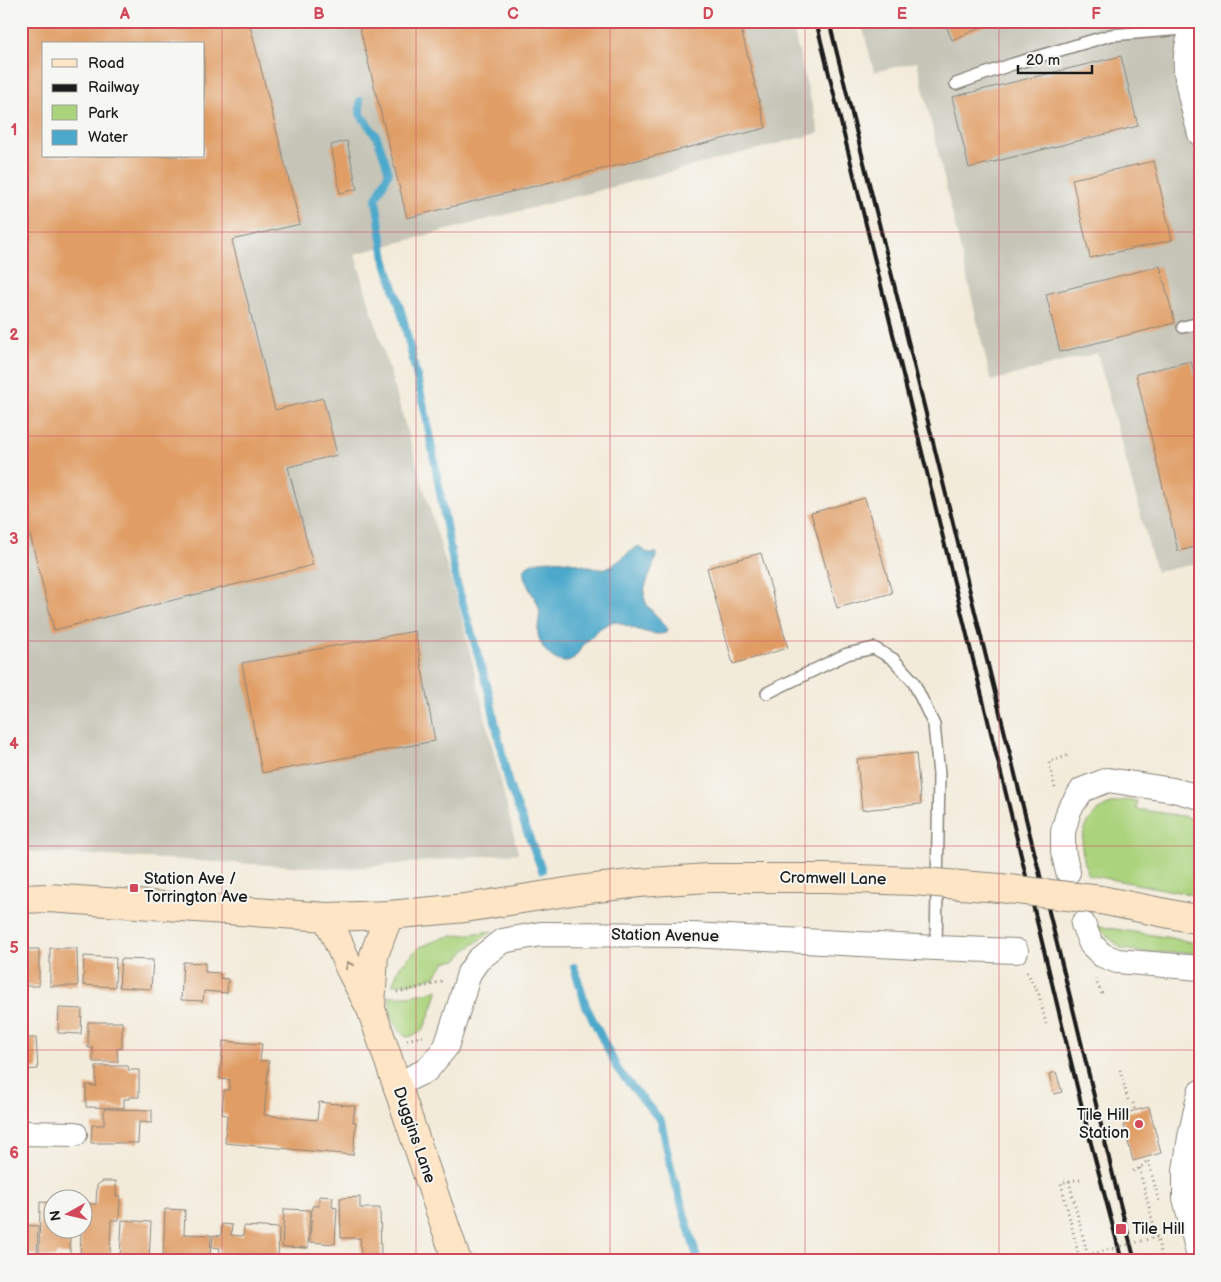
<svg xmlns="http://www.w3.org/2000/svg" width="1221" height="1282" font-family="'Balsamiq Sans',sans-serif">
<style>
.industrial{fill:#c6c5b8;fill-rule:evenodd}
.green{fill:#abd37d;stroke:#64784c}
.water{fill:#4da9cb;stroke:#346274}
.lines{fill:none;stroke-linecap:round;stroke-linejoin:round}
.stream{stroke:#4da9cb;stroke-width:8}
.building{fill:#e09e66;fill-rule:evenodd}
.lane-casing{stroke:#88847b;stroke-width:14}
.street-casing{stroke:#88847b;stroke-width:26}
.secondary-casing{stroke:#88847b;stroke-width:30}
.path{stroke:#88847b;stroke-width:3;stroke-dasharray:1 4;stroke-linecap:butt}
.lane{stroke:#fff;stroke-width:11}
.street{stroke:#fff;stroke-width:24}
.secondary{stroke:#fde5c5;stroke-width:28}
.rail{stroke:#1c1c1c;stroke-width:4}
.secondary-bridge-casing{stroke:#88847b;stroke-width:30;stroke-linecap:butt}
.path-bridge{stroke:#88847b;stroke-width:3;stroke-dasharray:1 4;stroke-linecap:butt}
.secondary-bridge{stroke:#fde5c5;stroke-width:28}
.oneway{stroke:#988b79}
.grid{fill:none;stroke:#d1495b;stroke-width:1;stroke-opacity:0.55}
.poi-dot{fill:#d1495b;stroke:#f6f6f2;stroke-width:2}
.labels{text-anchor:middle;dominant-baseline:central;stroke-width:4;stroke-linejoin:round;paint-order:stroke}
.poi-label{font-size:16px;fill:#1c1c1c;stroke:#f6f6f2;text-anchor:start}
.street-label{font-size:16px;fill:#1c1c1c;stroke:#f6f6f2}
.neatline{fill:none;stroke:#d1495b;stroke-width:2}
.grid-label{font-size:16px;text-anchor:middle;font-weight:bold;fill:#d1495b}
</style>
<rect width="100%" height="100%" fill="#f6f6f2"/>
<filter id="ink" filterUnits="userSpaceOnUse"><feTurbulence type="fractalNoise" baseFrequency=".02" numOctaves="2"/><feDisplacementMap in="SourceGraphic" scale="10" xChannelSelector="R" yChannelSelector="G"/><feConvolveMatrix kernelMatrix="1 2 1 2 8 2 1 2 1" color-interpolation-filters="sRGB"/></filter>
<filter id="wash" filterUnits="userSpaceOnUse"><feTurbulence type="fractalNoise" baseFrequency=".0096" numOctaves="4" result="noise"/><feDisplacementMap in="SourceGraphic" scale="20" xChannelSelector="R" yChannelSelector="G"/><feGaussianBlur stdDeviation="1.12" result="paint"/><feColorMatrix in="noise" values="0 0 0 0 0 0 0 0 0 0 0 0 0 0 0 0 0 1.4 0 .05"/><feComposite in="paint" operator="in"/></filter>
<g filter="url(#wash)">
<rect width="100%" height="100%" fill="#f3ebda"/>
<g class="industrial">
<path d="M21 21H791L819 133 355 254 460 611 518 853 343 869 21 851ZM44 44H204V156H44Z"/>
<polygon points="861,21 1200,21 1200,563 1156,572 1097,353 991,381 917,62 874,72"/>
</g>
<g class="green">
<path d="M1125 800 1137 801 1136 809 1182 816 1200 821V896L1088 875C1086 866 1083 857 1082 848 1081 830 1091 813 1106 806 1112 803 1119 802 1125 800Z"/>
<polygon points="1096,926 1171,938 1200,944 1200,955 1192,953 1140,952 1121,948"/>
<polygon points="493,931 467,949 457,960 445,962 435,976 417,982 392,985 400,966 418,948 445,937"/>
<path d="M438 989C434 1000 429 1023 421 1031 418 1035 412 1036 407 1037 391 1027 391 1013 389 996 406 997 421 995 438 989Z"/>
</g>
<path class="water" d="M639 546C644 552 648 554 657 553L656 558 645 587 644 597 647 605 666 627 667 632C655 639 627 625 614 621 608 624 602 626 597 631 592 636 587 641 582 647 579 651 576 656 573 659 570 661 569 662 566 662 552 662 540 647 538 634 537 625 541 617 539 608 537 598 517 575 526 567 530 563 536 562 540 561 554 559 568 561 582 565 588 566 594 569 600 569 617 568 625 552 639 546Z"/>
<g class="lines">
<g class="stream">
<polyline points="360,101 360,114 377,137 389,172 376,199 385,259 403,318 426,415 456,580 488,689 509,785 542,870"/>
<polyline points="574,967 586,1006 618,1070 661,1121 671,1168 698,1261"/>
</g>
</g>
<g id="blocks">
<g class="building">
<path d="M21 21H249L300 224 232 240 275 410 323 398 337 455 288 467 313 565 54 630 21 499ZM44 44H204V156H44Z"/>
<polygon points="358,21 739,21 766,128 407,218"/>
<polygon points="944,21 996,21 952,40"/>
<polygon points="1121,56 1138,126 969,168 952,97"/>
<polygon points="347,141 357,189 340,193 331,145"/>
<polygon points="1154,161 1172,240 1090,258 1072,179"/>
<polygon points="1160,266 1175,323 1060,352 1046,294"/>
<polygon points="1191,361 1200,396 1200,546 1178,551 1136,374"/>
<polygon points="865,498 892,593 837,608 811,513"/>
<polygon points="761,553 788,648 733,664 707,568"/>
<polygon points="415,631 435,741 262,773 242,663"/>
<polygon points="916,753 921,804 862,810 857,759"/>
<polygon points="50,948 77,948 78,986 50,986"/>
<rect x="21" y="949" width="18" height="37"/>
<polygon points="84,956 116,958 115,987 83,985"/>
<polygon points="121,959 153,960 151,989 119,987"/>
<polygon points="183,962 205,963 205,972 220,973 220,978 228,979 227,993 204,991 203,1001 181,1000"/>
<polygon points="59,1008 82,1009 81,1034 58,1033"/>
<polygon points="88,1022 122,1022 122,1048 117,1049 118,1062 93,1062 93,1048 88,1048"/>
<polygon points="21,1038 36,1038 38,1069 21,1070"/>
<polygon points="223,1041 262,1044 260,1061 269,1061 264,1115 317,1120 319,1102 355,1106 353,1122 356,1122 353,1155 225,1143 227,1115 222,1114 224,1090 229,1090 230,1080 220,1079"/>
<polygon points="96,1066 128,1066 129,1070 139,1070 139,1097 129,1097 129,1099 124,1099 124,1108 86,1107 86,1085 96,1086"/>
<polygon points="1056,1072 1062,1092 1054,1094 1049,1074"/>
<polygon points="1149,1107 1161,1153 1133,1161 1121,1114"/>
<polygon points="104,1109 152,1110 152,1123 139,1122 138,1143 91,1143 92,1125 104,1125"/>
<polygon points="103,1181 116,1181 116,1196 120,1196 119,1220 111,1220 110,1255 96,1255 96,1258 80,1258 81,1230 82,1230 82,1204 96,1204 97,1185"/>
<polygon points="319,1196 333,1197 332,1207 337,1208 335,1244 310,1242 312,1206 319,1206"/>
<polygon points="360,1197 360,1208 380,1208 381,1257 361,1258 360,1238 341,1238 340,1198"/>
<polygon points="40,1202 52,1203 52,1230 70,1230 70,1254 56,1254 55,1257 39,1257"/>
<polygon points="165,1209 185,1210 184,1234 211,1235 210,1261 173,1261 173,1256 163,1256"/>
<polygon points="284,1209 310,1210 308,1248 282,1247"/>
<polygon points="122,1220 151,1222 149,1261 120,1259"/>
<polygon points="222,1224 232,1225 231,1235 243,1236 244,1226 279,1228 278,1261 219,1261 220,1248 212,1247 213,1235 221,1236"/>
<polygon points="21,1225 38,1226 37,1255 21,1255"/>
</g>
</g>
</g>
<g filter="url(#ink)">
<use href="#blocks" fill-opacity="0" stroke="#88847b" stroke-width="1"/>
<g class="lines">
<defs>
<g id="lane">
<polyline points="956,84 1013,64 1111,35 1194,28"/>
<polyline points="1183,327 1200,323"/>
<polyline points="767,693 847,654 874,648 893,659 913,681 934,725 939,774 936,948"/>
</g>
<g id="street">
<path d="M1198 21C1174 55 1191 97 1200 134"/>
<polyline points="1068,872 1063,851 1063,832 1069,810 1082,790 1108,780 1173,790 1200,797"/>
<polyline points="1083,924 1091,944 1102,955 1117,961 1200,968"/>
<polyline points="396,1085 427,1070 446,1047 460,1004 469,973 478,960 502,941 541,934 692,935 936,948 1016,951"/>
<polyline points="21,1133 75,1134"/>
<polyline points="1200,1261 1185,1198 1185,1171 1190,1137 1200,1092"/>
</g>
<g id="secondary">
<polyline points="948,884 1000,888"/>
<polyline points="21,899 48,898 327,917 389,915 465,908 579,890 639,883 707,878 827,878 914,881"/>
<polyline points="1101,900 1200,920"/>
<polyline points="327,917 350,969 371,1009 457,1261"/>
<polyline points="371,1007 374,955 389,915"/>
</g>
</defs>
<use href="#lane" class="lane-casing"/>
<use href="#street" class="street-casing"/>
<use href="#secondary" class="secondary-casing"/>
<g class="path">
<polyline points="1055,788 1049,762 1067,756"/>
<polyline points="1027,972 1039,995 1046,1024"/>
<polyline points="1095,979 1102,994"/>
<polyline points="397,992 428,986 442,981"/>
<polyline points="407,1040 423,1036"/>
<polyline points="1120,1070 1129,1104"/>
<polyline points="1133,1103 1135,1110"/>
<polyline points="1123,1135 1127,1134"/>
<polyline points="1140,1168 1141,1176 1163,1261"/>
<polyline points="1133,1171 1140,1168 1148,1160 1159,1201"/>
<polyline points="1080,1179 1061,1183 1080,1261"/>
<polyline points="1069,1181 1089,1261"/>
</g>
<use href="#lane" class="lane"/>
<use href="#street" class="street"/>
<use href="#secondary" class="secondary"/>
<g class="rail">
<polyline points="816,21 1010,810 1088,1132 1122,1261"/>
<polyline points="829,21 1076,1021 1118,1196 1135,1261"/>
</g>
<defs>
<g id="secondary-bridge">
<polyline points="914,881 948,884"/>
<polyline points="1000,888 1101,900"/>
</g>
</defs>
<use href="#secondary-bridge" class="secondary-bridge-casing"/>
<polyline class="path-bridge" points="1088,1255 1157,1237"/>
<use href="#secondary-bridge" class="secondary-bridge"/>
</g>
<defs><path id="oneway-chevron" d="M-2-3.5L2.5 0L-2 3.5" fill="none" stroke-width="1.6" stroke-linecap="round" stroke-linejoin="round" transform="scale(1.25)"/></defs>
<use class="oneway" href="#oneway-chevron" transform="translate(349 965) rotate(-115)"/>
</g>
<path class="grid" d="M222 21V1261M416 21V1261M610 21V1261M805 21V1261M999 21V1261M21 232H1200M21 436H1200M21 641H1200M21 846H1200M21 1050H1200"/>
<g class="poi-dot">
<rect x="129" y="883" width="10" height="10" rx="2.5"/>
<circle cx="1139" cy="1124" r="5"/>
<rect x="1115" y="1223" width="12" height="12" rx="2.5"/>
</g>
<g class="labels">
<g class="poi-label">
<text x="144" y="879">Station Ave /<tspan x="144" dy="18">Torrington Ave</tspan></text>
<text x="1129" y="1115" text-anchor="end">Tile Hill<tspan x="1129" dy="18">Station</tspan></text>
<text x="1132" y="1229">Tile Hill</text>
</g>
<g class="street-label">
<text transform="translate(833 879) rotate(1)">Cromwell Lane</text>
<text transform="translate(665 936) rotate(1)">Station Avenue</text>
<text transform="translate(414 1135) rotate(71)">Duggins Lane</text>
</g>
</g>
<rect width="1221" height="1282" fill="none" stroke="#f6f6f2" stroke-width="55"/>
<rect x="42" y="42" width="162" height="115" fill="#f6f6f2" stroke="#9f9f9c"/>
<rect x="52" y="59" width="25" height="8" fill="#fde5c5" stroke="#9f9f9c"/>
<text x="88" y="68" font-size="15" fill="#1c1c1c">Road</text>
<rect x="52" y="84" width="25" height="8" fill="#1c1c1c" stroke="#9f9f9c"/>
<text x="88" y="92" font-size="15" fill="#1c1c1c">Railway</text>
<rect x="52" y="105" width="25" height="15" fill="#abd37d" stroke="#9f9f9c"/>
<text x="88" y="118" font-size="15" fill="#1c1c1c">Park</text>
<rect x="52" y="130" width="25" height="15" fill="#4da9cb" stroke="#9f9f9c"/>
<text x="88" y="142" font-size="15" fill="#1c1c1c">Water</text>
<g transform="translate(68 1214) rotate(262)"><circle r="24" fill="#f6f6f2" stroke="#9f9f9c"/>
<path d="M0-4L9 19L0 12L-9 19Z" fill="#d1495b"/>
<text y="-8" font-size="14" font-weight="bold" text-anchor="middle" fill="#1c1c1c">N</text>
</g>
<path d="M1018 65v8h74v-8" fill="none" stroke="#1c1c1c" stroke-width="2.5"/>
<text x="1026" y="65" font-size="15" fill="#1c1c1c" stroke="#f6f6f2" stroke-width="4" paint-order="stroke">20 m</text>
<rect x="28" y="28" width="1166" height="1226" class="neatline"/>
<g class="grid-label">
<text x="125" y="19">A</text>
<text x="319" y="19">B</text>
<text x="513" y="19">C</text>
<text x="708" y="19">D</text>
<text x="902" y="19">E</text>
<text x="1096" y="19">F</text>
<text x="14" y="135">1</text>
<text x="14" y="340">2</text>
<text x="14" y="544">3</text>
<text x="14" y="749">4</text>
<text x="14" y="953">5</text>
<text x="14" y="1158">6</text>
</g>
</svg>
